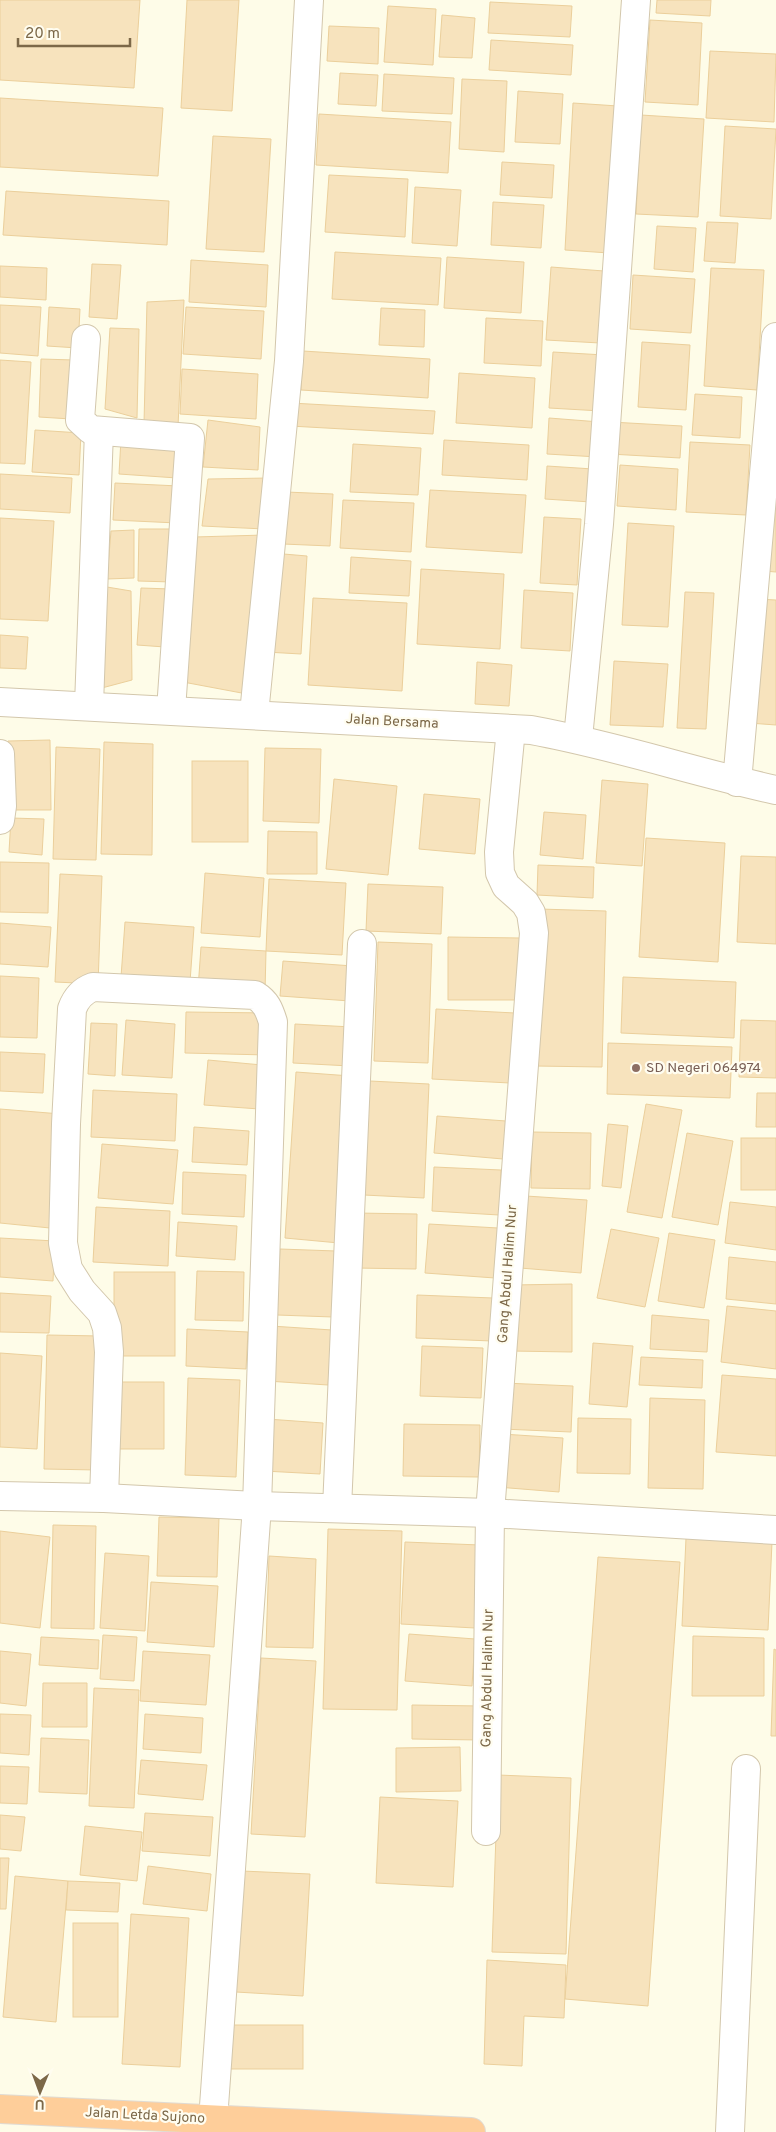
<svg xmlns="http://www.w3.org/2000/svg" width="776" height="2132" font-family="Overpass,sans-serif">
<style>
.building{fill:#f7e3bd;stroke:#ebcf9b}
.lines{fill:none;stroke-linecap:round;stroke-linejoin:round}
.minor-casing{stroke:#d3c7ac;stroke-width:30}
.highway-casing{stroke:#e0dbd3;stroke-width:30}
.minor{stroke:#fff;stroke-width:28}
.highway{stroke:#fece9a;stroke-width:28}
.education-dot{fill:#8d6e63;stroke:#fffdf0;stroke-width:2}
.labels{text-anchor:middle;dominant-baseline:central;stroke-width:4.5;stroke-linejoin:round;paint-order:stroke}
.street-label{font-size:14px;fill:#7c6848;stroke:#fffdf0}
.education-label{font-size:14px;fill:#785e54;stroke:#fffdf0;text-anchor:start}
</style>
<rect width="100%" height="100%" fill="#fefce8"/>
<g class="building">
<polygon points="0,0 140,0 134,88 0,80"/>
<polygon points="187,0 239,0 232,111 181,108"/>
<polygon points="657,0 711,0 710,16 656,13"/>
<polygon points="490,2 572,6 570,37 488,33"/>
<polygon points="388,6 436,9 433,65 384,62"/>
<polygon points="442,15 475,18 472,58 439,57"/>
<polygon points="650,20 702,23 698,105 645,102"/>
<polygon points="329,26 379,28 378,64 327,61"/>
<polygon points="491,40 573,45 571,75 489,70"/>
<polygon points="710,51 776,54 774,122 706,118"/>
<polygon points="340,73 378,75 376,106 338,104"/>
<polygon points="384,74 454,78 452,114 382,111"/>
<polygon points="462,79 507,81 504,152 459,149"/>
<polygon points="518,91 563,94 560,144 515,142"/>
<polygon points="0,98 163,108 158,176 0,167"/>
<polygon points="573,103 618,106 609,253 565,250"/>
<polygon points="319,114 451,122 448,173 316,165"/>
<polygon points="641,115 704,119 698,217 636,214"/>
<polygon points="725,126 776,129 771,219 720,216"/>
<polygon points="213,136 271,139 264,252 206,249"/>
<polygon points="502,162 554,165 552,198 500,195"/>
<polygon points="329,175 408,179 405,237 325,232"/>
<polygon points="415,187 461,190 457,246 412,243"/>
<polygon points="6,191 169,201 167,245 3,235"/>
<polygon points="493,202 544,205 541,248 491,245"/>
<polygon points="707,222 738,223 735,263 704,261"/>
<polygon points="657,226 696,228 693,272 654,269"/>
<polygon points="335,252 441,258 438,305 332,299"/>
<polygon points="447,257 524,262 521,313 444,308"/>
<polygon points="191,260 268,265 266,307 189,302"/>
<polygon points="92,264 121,265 117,319 89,317"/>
<polygon points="0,266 47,268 46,300 0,297"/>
<polygon points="551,267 604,271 600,343 546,340"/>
<polygon points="711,268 764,270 757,390 704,386"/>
<polygon points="633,275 695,279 691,333 630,329"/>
<polygon points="184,300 178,426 144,423 147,302"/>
<polygon points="0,305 41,307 38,356 0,353"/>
<polygon points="49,307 80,309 78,348 47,346"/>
<polygon points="186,307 264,311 261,359 183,354"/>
<polygon points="381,308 425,310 424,347 379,345"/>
<polygon points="486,318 543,321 541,366 484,363"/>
<polygon points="110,328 139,329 137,418 105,409"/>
<polygon points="642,342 690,345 686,410 638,407"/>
<polygon points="303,351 430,359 428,398 301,390"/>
<polygon points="553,352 604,355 601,411 549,408"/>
<polygon points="41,359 74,360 71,419 39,417"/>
<polygon points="0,360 31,362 25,464 0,463"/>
<polygon points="182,369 258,374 256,419 180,414"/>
<polygon points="459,373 535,378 532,428 456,423"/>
<polygon points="695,394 742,397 740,438 692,435"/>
<polygon points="291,403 435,411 433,434 290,426"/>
<polygon points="549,418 600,422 598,457 547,454"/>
<polygon points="208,420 260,427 258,470 203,467"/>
<polygon points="611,422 682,426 680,458 610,454"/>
<polygon points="35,430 81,433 79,475 32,472"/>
<polygon points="121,439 180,442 177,478 119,474"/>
<polygon points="444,440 529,445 527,480 442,475"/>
<polygon points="690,442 750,445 746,515 686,512"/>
<polygon points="353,444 421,448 418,495 350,492"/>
<polygon points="620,465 678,469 676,510 617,506"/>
<polygon points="547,466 593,469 591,502 545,499"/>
<polygon points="0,474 72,478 70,513 0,509"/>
<polygon points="269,478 264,529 202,526 208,479"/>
<polygon points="115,483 179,486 177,523 113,520"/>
<polygon points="430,490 526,495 522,553 426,547"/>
<polygon points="286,492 333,494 330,546 283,544"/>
<polygon points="343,500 414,503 411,552 340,548"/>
<polygon points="769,500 776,501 776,572 764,571"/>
<polygon points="544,517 581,519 577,585 540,583"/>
<polygon points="0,518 54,521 48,621 0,619"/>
<polygon points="628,523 674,526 668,627 622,625"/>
<polygon points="139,529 175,529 172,582 138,581"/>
<polygon points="134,530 134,578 107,579 111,531"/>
<polygon points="265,535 247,694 183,682 194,537"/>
<polygon points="272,553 307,556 301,654 266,652"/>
<polygon points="351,557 411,561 409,596 349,593"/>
<polygon points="421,569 504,574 500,649 417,644"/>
<polygon points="107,587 131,591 132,680 98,689"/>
<polygon points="141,588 172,589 165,647 137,645"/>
<polygon points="524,590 573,593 570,651 521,648"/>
<polygon points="685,592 714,593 706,729 677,728"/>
<polygon points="313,598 407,603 402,691 308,685"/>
<polygon points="756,599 776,600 776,725 749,723"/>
<polygon points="0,635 28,637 26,669 0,668"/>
<polygon points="614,661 668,664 663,727 610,725"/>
<polygon points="477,662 512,665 509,706 475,704"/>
<polygon points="50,740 51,810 9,810 8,741"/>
<polygon points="104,742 153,744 152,855 101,854"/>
<polygon points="56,747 100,749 96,860 53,859"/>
<polygon points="265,748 321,749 319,823 263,821"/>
<rect x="192" y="761" width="56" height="81"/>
<polygon points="334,779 397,786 388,875 326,869"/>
<polygon points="602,780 648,784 642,866 596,863"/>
<polygon points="424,794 480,799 475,854 419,849"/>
<polygon points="544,812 586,815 583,859 540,855"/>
<polygon points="11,818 44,819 42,855 9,852"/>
<polygon points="268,831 317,832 317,874 267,874"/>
<polygon points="646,838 725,843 718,962 639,957"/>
<polygon points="741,856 776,857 776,944 737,942"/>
<polygon points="0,862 49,863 48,913 0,912"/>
<polygon points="538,865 594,867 593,898 537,895"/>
<polygon points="205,873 264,878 260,937 201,933"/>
<polygon points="60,874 102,876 98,984 55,982"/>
<polygon points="269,879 346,883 342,955 266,951"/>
<polygon points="368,884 443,887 441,934 366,931"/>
<polygon points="539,909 606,911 602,1067 535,1066"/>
<polygon points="125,922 194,927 190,982 121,977"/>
<polygon points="0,923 51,927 48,967 0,964"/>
<polygon points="448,937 520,938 519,1000 448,1000"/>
<polygon points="378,942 432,944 428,1063 374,1061"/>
<polygon points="201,947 266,951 265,992 198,989"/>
<polygon points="283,961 353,966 350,1001 280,996"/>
<polygon points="0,976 39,978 37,1038 0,1037"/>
<polygon points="623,977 736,982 734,1038 621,1033"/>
<polygon points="436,1009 515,1013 510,1083 432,1079"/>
<polygon points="186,1012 268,1013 267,1055 185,1053"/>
<polygon points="126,1020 175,1024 172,1078 122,1075"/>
<polygon points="741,1020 776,1021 776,1078 739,1077"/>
<polygon points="91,1023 117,1024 115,1076 88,1074"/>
<polygon points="295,1024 352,1027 350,1066 293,1063"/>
<polygon points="608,1043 732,1047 730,1098 607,1094"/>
<polygon points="0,1052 45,1054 43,1093 0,1091"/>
<polygon points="208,1060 262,1065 259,1109 204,1105"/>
<polygon points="296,1072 351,1076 339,1243 285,1238"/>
<polygon points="370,1081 429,1084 424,1198 364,1195"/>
<polygon points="93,1090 177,1094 175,1141 91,1137"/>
<polygon points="757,1093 776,1093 776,1127 756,1127"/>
<polygon points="646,1104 682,1110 662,1218 627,1212"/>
<polygon points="0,1109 61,1114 50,1228 0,1223"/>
<polygon points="437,1116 506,1121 503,1159 434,1153"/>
<polygon points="608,1124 628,1126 621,1188 602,1186"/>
<polygon points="194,1127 249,1131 247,1165 192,1162"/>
<polygon points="532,1132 591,1133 590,1189 531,1188"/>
<polygon points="687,1133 733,1141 718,1225 672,1217"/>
<rect x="741" y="1138" width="35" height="52"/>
<polygon points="102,1144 178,1150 173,1204 98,1198"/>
<polygon points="434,1167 501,1170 499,1215 432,1211"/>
<polygon points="183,1172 246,1175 244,1217 182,1214"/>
<polygon points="526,1196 587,1200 581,1273 520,1268"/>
<polygon points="730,1202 776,1207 776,1250 725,1243"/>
<polygon points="96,1207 170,1211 168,1266 93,1262"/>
<polygon points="356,1213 417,1214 416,1269 355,1268"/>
<polygon points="178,1222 237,1226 235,1260 176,1256"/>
<polygon points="429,1224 498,1228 495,1278 425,1273"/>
<polygon points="611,1229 659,1238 645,1307 597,1298"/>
<polygon points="669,1233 715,1240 704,1308 658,1301"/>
<polygon points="0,1238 55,1241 53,1281 0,1277"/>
<polygon points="280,1249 336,1251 333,1317 277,1315"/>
<polygon points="729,1257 776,1262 776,1304 726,1299"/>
<polygon points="197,1271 244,1272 243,1321 195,1320"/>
<rect x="114" y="1272" width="61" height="84"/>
<polygon points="572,1284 572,1352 511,1351 512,1285"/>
<polygon points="0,1293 51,1296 49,1333 0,1332"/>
<polygon points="417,1295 493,1298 492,1341 416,1338"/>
<polygon points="727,1306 776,1311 776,1369 721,1362"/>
<polygon points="652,1315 709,1320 707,1352 650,1349"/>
<polygon points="271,1326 332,1330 328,1385 267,1381"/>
<polygon points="187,1329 248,1332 246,1369 186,1366"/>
<polygon points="47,1335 100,1336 97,1470 44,1469"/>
<polygon points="593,1343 633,1346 627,1407 589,1404"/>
<polygon points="422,1346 483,1348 481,1398 420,1396"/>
<polygon points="0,1353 42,1356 37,1449 0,1447"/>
<polygon points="641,1357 703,1360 702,1388 639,1385"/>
<polygon points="722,1375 776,1379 776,1456 716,1452"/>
<polygon points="188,1378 240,1380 236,1477 185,1475"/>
<polygon points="114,1382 164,1382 164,1449 115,1449"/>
<polygon points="504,1383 573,1386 571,1432 502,1429"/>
<polygon points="650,1398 705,1400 703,1489 648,1488"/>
<polygon points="578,1418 631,1419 630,1474 577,1473"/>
<polygon points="267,1419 323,1423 320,1474 264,1471"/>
<polygon points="404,1424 480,1425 479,1477 403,1476"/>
<polygon points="502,1434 563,1438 559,1492 497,1487"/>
<polygon points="159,1517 219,1518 217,1577 157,1576"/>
<polygon points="53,1525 96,1526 94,1629 51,1628"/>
<polygon points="328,1529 402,1531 397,1710 323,1709"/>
<polygon points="0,1531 50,1537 40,1628 0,1623"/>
<polygon points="686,1538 772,1542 768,1630 682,1626"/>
<polygon points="405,1542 480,1545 475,1628 401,1624"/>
<polygon points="105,1553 149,1556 145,1631 100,1628"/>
<polygon points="269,1556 316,1559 313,1648 266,1647"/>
<polygon points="598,1557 680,1562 648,2006 565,1999"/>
<polygon points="151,1582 218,1586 214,1647 147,1642"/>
<polygon points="409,1634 475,1639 472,1686 405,1681"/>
<polygon points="103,1635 137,1637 134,1681 100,1679"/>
<polygon points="693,1636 764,1638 764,1696 692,1696"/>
<polygon points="41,1637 99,1640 98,1669 39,1665"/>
<polygon points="774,1649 776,1650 776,1736 771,1736"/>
<polygon points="0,1651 31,1654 26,1706 0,1703"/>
<polygon points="143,1651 210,1655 206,1705 140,1701"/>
<polygon points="261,1658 316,1661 305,1837 251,1834"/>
<polygon points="43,1683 87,1683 87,1727 42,1727"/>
<polygon points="94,1688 139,1690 134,1808 89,1806"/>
<polygon points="412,1705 481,1706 480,1740 412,1739"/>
<polygon points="0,1714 31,1715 29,1755 0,1753"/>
<polygon points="145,1714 203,1718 201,1753 143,1749"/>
<polygon points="41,1738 89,1740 87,1794 39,1792"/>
<polygon points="460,1747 461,1791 396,1792 396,1748"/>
<polygon points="141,1760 207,1765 203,1800 138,1794"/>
<polygon points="0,1766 29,1767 27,1804 0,1803"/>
<polygon points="498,1775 571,1778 566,1954 492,1952"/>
<polygon points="380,1797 458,1801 453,1887 376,1883"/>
<polygon points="145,1813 213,1817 210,1856 142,1851"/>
<polygon points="0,1815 25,1817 21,1851 0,1849"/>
<polygon points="85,1826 142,1832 137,1881 80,1875"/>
<polygon points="0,1858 9,1858 6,1909 0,1909"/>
<polygon points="148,1866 211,1874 207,1911 143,1904"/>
<polygon points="242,1871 310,1874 303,1996 236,1992"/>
<polygon points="15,1876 68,1881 56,2022 3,2017"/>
<polygon points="68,1881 120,1883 118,1912 66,1910"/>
<polygon points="131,1914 189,1918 180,2067 122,2064"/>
<rect x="73" y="1923" width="45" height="94"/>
<polygon points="487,1960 566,1965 564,2018 524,2016 522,2066 484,2064"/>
<rect x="224" y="2025" width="79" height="44"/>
</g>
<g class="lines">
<defs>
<g id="minor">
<polyline points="86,339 80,420 91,430 190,438 171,710"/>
<path d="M0 702 531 730C614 745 694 772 776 790"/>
<polyline points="89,705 99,431"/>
<polyline points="254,714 289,361 309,0"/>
<polyline points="578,738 599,524 636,0"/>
<polyline points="0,754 2,806 0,820"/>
<polyline points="737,782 776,337"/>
<polyline points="0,1496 104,1498 257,1506 490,1513 776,1530"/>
<path d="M104 1498 109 1352 107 1328 102 1313 82 1291 68 1269 63 1243 66 1124 72 1009C76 998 82 991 93 987L255 995C266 1002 269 1009 273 1022L257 1506 213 2120"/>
<polyline points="337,1508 362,944"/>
<polyline points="486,1831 490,1513 534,933 531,913 525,903 506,886 500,873 499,852 511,729"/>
<polyline points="730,2132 746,1769"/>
</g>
<polyline id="highway" points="0,2109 471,2132"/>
</defs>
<use href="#minor" class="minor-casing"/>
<use href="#highway" class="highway-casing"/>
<use href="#minor" class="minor"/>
<use href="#highway" class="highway"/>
</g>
<circle class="education-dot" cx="636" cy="1068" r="5"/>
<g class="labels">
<g class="street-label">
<text transform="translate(392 722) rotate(3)">Jalan Bersama</text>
<text transform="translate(508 1274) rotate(-86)">Gang Abdul Halim Nur</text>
<text transform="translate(488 1678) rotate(-89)">Gang Abdul Halim Nur</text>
<text transform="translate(145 2116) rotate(3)">Jalan Letda Sujono</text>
</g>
<g class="education-label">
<text x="646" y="1068">SD Negeri 064974</text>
</g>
</g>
<g transform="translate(40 2092) rotate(181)" stroke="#fffdf0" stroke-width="4" paint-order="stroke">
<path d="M0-4L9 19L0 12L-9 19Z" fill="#7c6848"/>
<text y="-8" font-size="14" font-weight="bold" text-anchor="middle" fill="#7c6848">U</text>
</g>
<path d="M18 38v8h112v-8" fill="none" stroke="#7c6848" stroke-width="2.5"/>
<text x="25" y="38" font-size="15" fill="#7c6848" stroke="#fffdf0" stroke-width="4" paint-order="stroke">20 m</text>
</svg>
